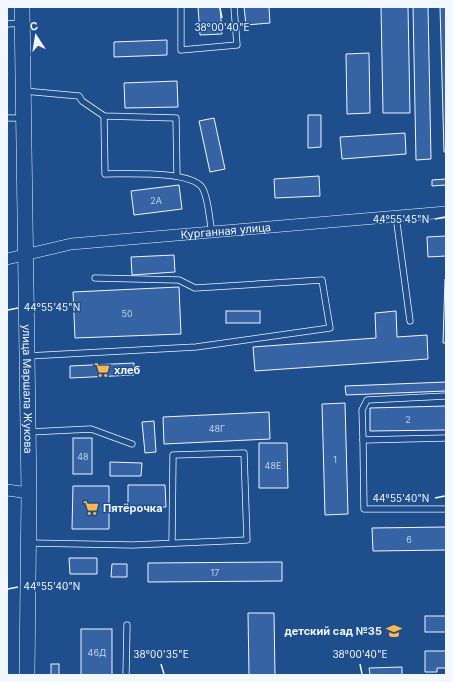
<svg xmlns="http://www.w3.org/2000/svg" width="453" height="682" font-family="Inter,sans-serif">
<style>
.building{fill:#3563a3;stroke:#f2f6ff}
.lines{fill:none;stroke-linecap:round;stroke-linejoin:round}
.service-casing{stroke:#f2f6ff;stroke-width:7}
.minor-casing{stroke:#f2f6ff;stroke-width:12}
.secondary-casing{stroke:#f2f6ff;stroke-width:16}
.service{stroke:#1f4e8c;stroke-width:5.5}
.minor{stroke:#1f4e8c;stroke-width:11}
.secondary{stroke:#1f4e8c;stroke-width:15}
.ticks{fill:none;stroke:#f2f6ff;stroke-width:1.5}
.labels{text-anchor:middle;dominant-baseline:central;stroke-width:3;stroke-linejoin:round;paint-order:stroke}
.number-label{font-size:9px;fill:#c3d1e8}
.street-label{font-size:11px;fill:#f2f6ff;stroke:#1f4e8c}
.poi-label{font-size:11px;font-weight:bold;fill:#f2f6ff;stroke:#1f4e8c;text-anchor:start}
.ticks-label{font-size:10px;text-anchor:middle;fill:#f2f6ff;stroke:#1f4e8c;stroke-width:3;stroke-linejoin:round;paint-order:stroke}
</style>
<rect width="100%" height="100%" fill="#1f4e8c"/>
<g class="building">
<polygon points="198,7 220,7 222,34 200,35"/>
<polygon points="244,7 269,7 270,23 246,25"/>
<polygon points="381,7 408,7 410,113 383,113"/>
<polygon points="413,7 428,7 431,159 416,160"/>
<polygon points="440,7 446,7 446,152 444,152"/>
<polygon points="167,40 167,55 114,57 114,42"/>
<polygon points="369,53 370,113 347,114 346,54"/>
<polygon points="177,81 178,107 125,108 124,83"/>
<polygon points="308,115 321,115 321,147 308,148"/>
<polygon points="214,118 225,169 210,172 199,121"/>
<polygon points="405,133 406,154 342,159 340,137"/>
<polygon points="319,176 320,196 275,198 274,179"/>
<polygon points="446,179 446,185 432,186 432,180"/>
<polygon points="179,185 182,209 134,215 131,191"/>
<polygon points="446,236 446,256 428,257 427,237"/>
<polygon points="174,255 175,272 132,275 131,257"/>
<polygon points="445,279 446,279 446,343 443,343"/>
<polygon points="179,287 181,334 75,338 73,292"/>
<rect x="226" y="311" width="34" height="12"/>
<polygon points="396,311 397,337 427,335 428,359 255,371 253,347 376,338 375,313"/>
<polygon points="134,363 134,375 70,378 70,366"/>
<polygon points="446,382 446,391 346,395 345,386"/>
<polygon points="345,403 348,514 325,515 322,404"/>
<polygon points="446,406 446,430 370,431 370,408"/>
<polygon points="269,412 270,439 164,444 163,417"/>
<polygon points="154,421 156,452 145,453 142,422"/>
<rect x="73" y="438" width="19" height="36"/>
<polygon points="259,443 287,443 288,488 259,488"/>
<polygon points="110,462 142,463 141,476 110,476"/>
<polygon points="128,485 165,485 166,507 128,508"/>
<polygon points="73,486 109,486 109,529 72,529"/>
<polygon points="446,527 446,550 373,551 372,528"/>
<polygon points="69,558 97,558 97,574 70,574"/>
<polygon points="282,562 282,581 148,582 148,563"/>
<polygon points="112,564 127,564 127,577 111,577"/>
<polygon points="248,613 274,613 275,675 249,675"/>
<rect x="425" y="616" width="21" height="16"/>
<rect x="81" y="629" width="31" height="46"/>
<polygon points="425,651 446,651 446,668 437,668 437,672 425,672"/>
<rect x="51" y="664" width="8" height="11"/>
<polygon points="402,667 402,675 370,675 369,668"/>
</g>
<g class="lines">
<defs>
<g id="service">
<polyline points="181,7 181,50 237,45 234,7"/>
<polyline points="7,24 22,23"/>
<polyline points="24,91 79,96 82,101 104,116 176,118 177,176"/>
<path d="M104 116 105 174C125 174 194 170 203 189 209 201 209 219 212 232"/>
<polyline points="7,118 23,118"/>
<polyline points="396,216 410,321"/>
<polyline points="28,356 196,347 330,328 322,280 195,288 179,280 95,278"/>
<polyline points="446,396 367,400 362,410 363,440 446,438"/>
<polyline points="29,432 91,429 132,444"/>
<polyline points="363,440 364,509 446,509"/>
<polyline points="30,543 133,545 247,540 244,453 173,455 172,543"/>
<polyline points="126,675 127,625"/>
</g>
<g id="minor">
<path id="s1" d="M7 259 71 244 446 212"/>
<polyline points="7,490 29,493"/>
</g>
<g id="secondary">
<path id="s2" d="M22 7 29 493 27 675"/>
</g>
</defs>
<use href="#service" class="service-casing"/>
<use href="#minor" class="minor-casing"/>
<use href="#secondary" class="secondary-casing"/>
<use href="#service" class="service"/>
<use href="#minor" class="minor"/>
<use href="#secondary" class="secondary"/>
</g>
<path class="ticks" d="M220 8 222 18M435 219 445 217M8 310 18 308M435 498 445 496M8 589 18 587M161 664 164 674M360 664 362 674"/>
<defs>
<symbol id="supermarket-bare" viewBox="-9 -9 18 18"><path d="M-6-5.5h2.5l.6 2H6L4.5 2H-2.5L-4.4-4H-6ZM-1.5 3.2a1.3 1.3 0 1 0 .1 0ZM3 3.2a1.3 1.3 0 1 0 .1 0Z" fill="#ffb74d" stroke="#1f4e8c" stroke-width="2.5" paint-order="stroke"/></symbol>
<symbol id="school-bare" viewBox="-9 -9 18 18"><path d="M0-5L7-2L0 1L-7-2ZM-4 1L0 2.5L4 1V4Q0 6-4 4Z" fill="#ffb74d" stroke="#1f4e8c" stroke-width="2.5" paint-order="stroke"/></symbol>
</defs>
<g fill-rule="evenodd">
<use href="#supermarket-bare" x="91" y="359" width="22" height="22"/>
<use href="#supermarket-bare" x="80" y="497" width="22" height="22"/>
<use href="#school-bare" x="383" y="620" width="22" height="22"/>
</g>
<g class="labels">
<g class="number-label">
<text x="156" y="200">2А</text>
<text x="127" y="313">50</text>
<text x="408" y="419">2</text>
<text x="217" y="428">48Г</text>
<text x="83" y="456">48</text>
<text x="335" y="459">1</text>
<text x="273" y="465">48Е</text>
<text x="409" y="539">6</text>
<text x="215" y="572">17</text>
<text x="97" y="652">46Д</text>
</g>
<g class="street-label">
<text stroke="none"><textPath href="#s1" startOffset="221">Курганная улица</textPath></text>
<text stroke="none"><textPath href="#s2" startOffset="382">улица Маршала Жукова</textPath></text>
</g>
<g class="poi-label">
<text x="114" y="370">хлеб</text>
<text x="103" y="508">Пятёрочка</text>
<text x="382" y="631" text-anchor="end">детский сад №35</text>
</g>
</g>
<g class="ticks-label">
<text x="222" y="31">38°00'40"E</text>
<text x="401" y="223">44°55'45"N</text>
<text x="52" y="311">44°55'45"N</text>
<text x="401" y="502">44°55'40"N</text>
<text x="52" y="590">44°55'40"N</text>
<text x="161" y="658">38°00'35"E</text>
<text x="360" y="658">38°00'40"E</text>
</g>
<rect width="453" height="682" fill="none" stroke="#f2f6ff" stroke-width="16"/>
<g transform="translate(36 36) rotate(348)" stroke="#1f4e8c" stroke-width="3" paint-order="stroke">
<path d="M0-3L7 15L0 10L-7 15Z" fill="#f2f6ff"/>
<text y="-6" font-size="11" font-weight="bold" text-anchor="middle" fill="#f2f6ff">С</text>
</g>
</svg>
